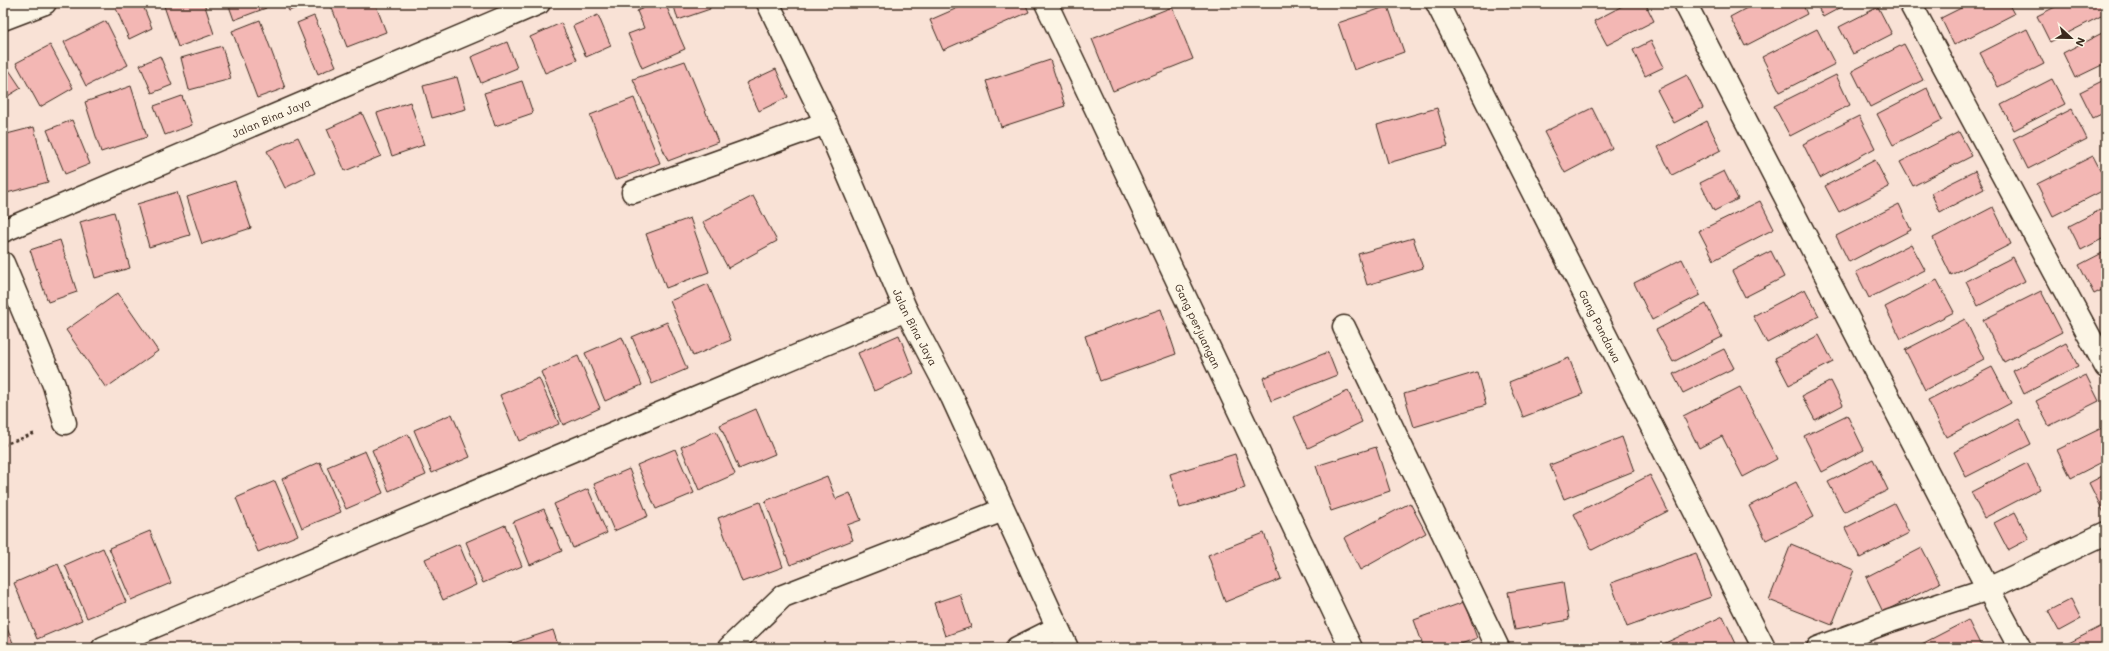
<svg xmlns="http://www.w3.org/2000/svg" width="2109" height="651" font-family="Mali,sans-serif">
<style>
.building{fill:#f3b7b4;stroke:#3b2a1e}
.lines{fill:none;stroke-linecap:round;stroke-linejoin:round}
.minor-casing{stroke:#3b2a1e;stroke-width:25}
.path{stroke:#3b2a1e;stroke-width:2.5;stroke-dasharray:3 3;stroke-linecap:butt}
.minor{stroke:#fcf5e5;stroke-width:22}
.labels{text-anchor:middle;dominant-baseline:central;stroke-width:4;stroke-linejoin:round;paint-order:stroke}
.street-label{font-size:11px;fill:#3b2a1e;stroke:#fcf5e5}
</style>
<rect width="100%" height="100%" fill="#f9e2d6"/>
<filter id="ink" filterUnits="userSpaceOnUse"><feTurbulence type="fractalNoise" baseFrequency=".025" numOctaves="2"/><feDisplacementMap in="SourceGraphic" scale="8" xChannelSelector="R" yChannelSelector="G"/><feConvolveMatrix kernelMatrix="1 2 1 2 8 2 1 2 1" color-interpolation-filters="sRGB"/></filter>
<g filter="url(#ink)">
<g class="building">
<polygon points="122,3 142,3 152,28 129,39 115,6"/>
<polygon points="163,3 204,3 214,34 178,47"/>
<polygon points="228,3 264,3 266,8 234,20"/>
<polygon points="285,3 307,3 289,11"/>
<polygon points="330,3 375,3 386,32 347,47"/>
<polygon points="654,3 665,3 685,49 642,68 628,34 644,28 637,11"/>
<polygon points="673,3 708,3 710,9 678,20"/>
<polygon points="969,3 1025,3 1029,12 943,50 930,20"/>
<polygon points="1628,3 1645,3 1654,21 1607,45 1594,21"/>
<polygon points="1756,3 1802,3 1807,14 1745,46 1730,17"/>
<polygon points="1816,3 1849,3 1823,17"/>
<polygon points="1971,3 2008,3 2014,14 1954,45 1941,18"/>
<polygon points="2063,3 2100,3 2105,14 2050,42 2037,16"/>
<polygon points="1388,6 1404,52 1354,70 1338,23"/>
<polygon points="1172,7 1193,59 1113,91 1092,39"/>
<polygon points="1878,7 1892,34 1853,54 1839,27"/>
<polygon points="598,15 611,46 586,57 573,26"/>
<polygon points="314,16 336,66 318,74 297,23"/>
<polygon points="260,20 285,88 257,98 232,31"/>
<polygon points="106,21 128,65 86,86 64,42"/>
<polygon points="561,23 577,60 545,73 530,37"/>
<polygon points="1817,29 1835,64 1780,92 1762,57"/>
<polygon points="2027,29 2044,64 1998,87 1980,53"/>
<polygon points="2106,31 2106,63 2075,78 2063,53"/>
<polygon points="1651,41 1664,67 1645,76 1633,50"/>
<polygon points="507,42 517,68 481,83 471,57"/>
<polygon points="1904,44 1923,80 1870,107 1852,71"/>
<polygon points="50,45 73,88 40,107 16,63"/>
<polygon points="222,46 231,79 189,90 181,58"/>
<polygon points="160,56 172,85 152,93 140,65"/>
<polygon points="1050,60 1065,106 1001,127 986,81"/>
<polygon points="3,61 21,88 3,99"/>
<polygon points="685,61 718,142 668,161 633,79"/>
<polygon points="776,69 788,97 759,111 746,83"/>
<polygon points="1687,75 1703,108 1674,123 1657,90"/>
<polygon points="1836,75 1850,105 1790,136 1774,106"/>
<polygon points="457,77 466,109 432,118 423,86"/>
<polygon points="2052,79 2065,104 2014,130 2001,105"/>
<polygon points="2106,79 2106,112 2093,118 2080,92"/>
<polygon points="522,81 533,113 495,126 484,93"/>
<polygon points="131,86 147,137 101,152 85,102"/>
<polygon points="1927,88 1942,120 1893,145 1877,114"/>
<polygon points="182,96 192,125 165,135 154,106"/>
<polygon points="634,98 660,163 615,180 590,115"/>
<polygon points="410,102 424,145 392,156 377,113"/>
<polygon points="1437,108 1448,146 1388,163 1377,125"/>
<polygon points="1592,108 1612,148 1565,173 1544,132"/>
<polygon points="2072,109 2087,139 2028,169 2013,139"/>
<polygon points="362,113 381,156 345,171 327,129"/>
<polygon points="1859,116 1875,148 1820,178 1803,144"/>
<polygon points="72,120 90,164 65,174 47,130"/>
<polygon points="1707,121 1721,150 1672,175 1658,147"/>
<polygon points="34,127 48,182 3,194 3,135"/>
<polygon points="1959,132 1972,156 1913,186 1900,162"/>
<polygon points="298,137 315,173 285,188 267,151"/>
<polygon points="2093,156 2106,181 2106,189 2053,216 2037,184"/>
<polygon points="1875,160 1889,187 1839,212 1825,186"/>
<polygon points="1724,171 1738,199 1714,211 1700,183"/>
<polygon points="1975,171 1984,189 1940,212 1931,193"/>
<polygon points="235,181 251,228 202,244 187,197"/>
<polygon points="177,192 190,235 149,247 137,204"/>
<polygon points="753,196 777,241 728,268 703,222"/>
<polygon points="1760,201 1774,229 1714,260 1699,231"/>
<polygon points="1899,204 1911,230 1849,262 1836,236"/>
<polygon points="1993,207 2011,244 1951,275 1933,238"/>
<polygon points="2106,207 2106,237 2081,250 2069,226"/>
<polygon points="114,212 130,268 95,278 80,222"/>
<polygon points="690,218 709,272 666,288 646,234"/>
<polygon points="1413,238 1423,268 1367,285 1358,254"/>
<polygon points="60,240 77,292 48,302 30,250"/>
<polygon points="1911,244 1925,270 1869,298 1856,272"/>
<polygon points="1771,251 1784,277 1745,297 1732,271"/>
<polygon points="2106,251 2106,288 2094,294 2079,265"/>
<polygon points="2013,257 2025,281 1978,306 1966,281"/>
<polygon points="1682,259 1700,295 1652,320 1634,283"/>
<polygon points="1937,280 1954,312 1901,339 1885,307"/>
<polygon points="708,284 731,340 693,356 670,301"/>
<polygon points="1805,289 1819,316 1767,343 1753,316"/>
<polygon points="2041,291 2062,332 2004,362 1983,320"/>
<polygon points="118,293 158,351 106,388 66,330"/>
<polygon points="1706,304 1722,337 1673,362 1656,330"/>
<polygon points="1161,309 1176,354 1100,381 1085,336"/>
<polygon points="1965,319 1984,359 1925,390 1905,350"/>
<polygon points="667,322 687,369 652,384 632,337"/>
<polygon points="899,335 914,373 874,391 858,353"/>
<polygon points="1819,335 1833,362 1789,385 1775,358"/>
<polygon points="622,337 642,385 605,401 585,353"/>
<polygon points="2066,343 2078,366 2024,394 2013,371"/>
<polygon points="1724,349 1734,368 1683,393 1673,374"/>
<polygon points="1328,352 1337,375 1271,401 1263,378"/>
<polygon points="578,356 600,408 563,425 541,372"/>
<polygon points="1569,358 1583,394 1523,417 1509,382"/>
<polygon points="1992,367 2011,403 1946,437 1928,400"/>
<polygon points="1477,372 1486,405 1414,427 1404,394"/>
<polygon points="2086,375 2099,401 2049,426 2036,401"/>
<polygon points="539,378 559,424 519,441 500,395"/>
<polygon points="1831,381 1843,405 1815,420 1802,396"/>
<polygon points="1740,387 1777,459 1743,477 1722,436 1699,448 1683,416"/>
<polygon points="1348,391 1362,422 1308,448 1294,417"/>
<polygon points="756,409 775,454 739,469 720,425"/>
<polygon points="452,414 470,457 432,473 414,430"/>
<polygon points="1847,415 1864,450 1822,472 1804,436"/>
<polygon points="2019,419 2031,444 1966,477 1954,452"/>
<polygon points="2106,426 2106,460 2071,478 2057,450"/>
<polygon points="716,431 735,474 699,490 681,447"/>
<polygon points="408,434 426,475 389,491 372,450"/>
<polygon points="1622,437 1634,471 1564,499 1550,465"/>
<polygon points="1376,447 1390,491 1331,511 1316,466"/>
<polygon points="675,449 694,493 656,509 637,465"/>
<polygon points="365,451 383,493 346,509 327,467"/>
<polygon points="1235,454 1245,488 1180,508 1170,474"/>
<polygon points="1873,459 1888,490 1844,512 1828,482"/>
<polygon points="320,462 341,512 302,528 282,479"/>
<polygon points="2027,463 2040,489 1984,518 1971,492"/>
<polygon points="629,469 648,516 614,531 594,484"/>
<polygon points="2106,474 2106,515 2105,515 2089,483"/>
<polygon points="1650,475 1668,511 1592,550 1574,514"/>
<polygon points="827,476 836,499 850,493 861,520 847,525 853,540 790,565 765,501"/>
<polygon points="275,481 298,535 258,552 236,498"/>
<polygon points="1796,482 1814,517 1766,540 1749,506"/>
<polygon points="588,489 607,533 573,548 554,504"/>
<polygon points="760,502 783,567 742,582 718,518"/>
<polygon points="1410,503 1426,533 1360,570 1344,538"/>
<polygon points="1894,503 1909,533 1860,558 1845,528"/>
<polygon points="544,509 562,551 530,565 513,522"/>
<polygon points="2015,512 2029,539 2008,550 1994,523"/>
<polygon points="505,525 522,566 483,583 466,542"/>
<polygon points="150,531 171,583 131,600 109,548"/>
<polygon points="1264,533 1281,579 1225,602 1208,555"/>
<polygon points="459,544 476,585 443,600 425,559"/>
<polygon points="1791,544 1854,570 1832,625 1769,600"/>
<polygon points="103,548 126,602 87,618 65,565"/>
<polygon points="1922,548 1940,583 1883,612 1866,577"/>
<polygon points="1696,553 1711,597 1627,627 1611,583"/>
<polygon points="58,564 82,620 37,639 14,583"/>
<polygon points="1563,582 1569,620 1515,630 1508,592"/>
<polygon points="960,594 971,627 945,636 934,603"/>
<polygon points="2071,599 2081,619 2059,631 2048,611"/>
<polygon points="1464,602 1477,638 1450,648 1424,648 1414,620"/>
<polygon points="1723,616 1738,648 1662,648 1661,645"/>
<polygon points="3,618 15,648 3,648"/>
<polygon points="1968,620 1982,648 1914,648"/>
<polygon points="2106,624 2106,648 2059,648"/>
<polygon points="553,630 559,648 498,648"/>
</g>
<g class="lines">
<defs>
<g id="minor">
<path id="s1" d="M768 3 826 123 906 310 952 397 1067 648"/>
<path id="s2" d="M1046 3 1351 648"/>
<path id="s3" d="M1437 3 1764 648"/>
<polyline points="1685,3 1988,589 2020,648"/>
<polyline points="1910,3 2106,367"/>
<polyline points="3,19 45,3"/>
<polyline points="633,192 826,123"/>
<path id="s4" d="M3 231 539 3"/>
<polyline points="3,263 54,385 65,423"/>
<polyline points="1344,327 1498,648"/>
<polyline points="103,648 906,310"/>
<polyline points="729,648 783,596 1003,510"/>
<polyline points="1017,648 1057,628"/>
<polyline points="1818,648 1890,621 1988,589 2106,533"/>
</g>
</defs>
<use href="#minor" class="minor-casing"/>
<polyline class="path" points="3,445 36,433"/>
<use href="#minor" class="minor"/>
</g>
</g>
<g class="labels">
<g class="street-label">
<text stroke="none"><textPath href="#s4" startOffset="291">Jalan Bina Jaya</textPath></text>
<text stroke="none"><textPath href="#s1" startOffset="356">Jalan Bina Jaya</textPath></text>
<text stroke="none"><textPath href="#s2" startOffset="357">Gang perjuangan</textPath></text>
<text stroke="none"><textPath href="#s3" startOffset="362">Gang Pandawa</textPath></text>
</g>
</g>
<rect width="2109" height="651" fill="none" stroke="#fcf5e5" stroke-width="16"/>
<rect x="8" y="8" width="2093" height="635" fill="none" stroke="#3b2a1e" stroke-width="1.5" filter="url(#ink)"/>
<g transform="translate(2071 38) rotate(112)" stroke="#fcf5e5" stroke-width="3" paint-order="stroke">
<path d="M0-3L7 15L0 10L-7 15Z" fill="#3b2a1e"/>
<text y="-6" font-size="11" font-weight="bold" text-anchor="middle" fill="#3b2a1e">N</text>
</g>
</svg>
